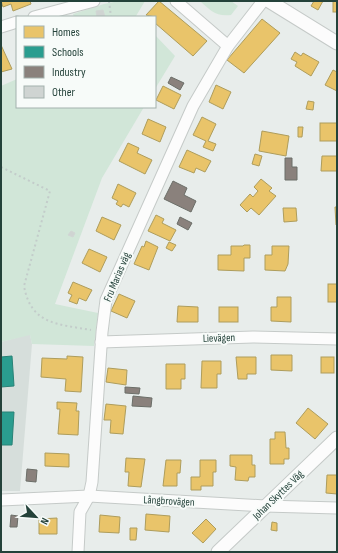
<svg xmlns="http://www.w3.org/2000/svg" width="338" height="553" font-family="'Sofia Sans Condensed',sans-serif">
<style>
.built{fill:#d6dedb}
.green{fill:#d1e6d8}
.homes{fill:#e9c46a;stroke:#ae9d5c}
.schools{fill:#2a9d8f;stroke:#288276}
.industry{fill:#8a817c;stroke:#6b6e68}
.building{fill:#cfd4d2;stroke:#d1d6d4}
.lines{fill:none;stroke-linecap:round;stroke-linejoin:round}
.minor-casing{stroke:#c5cac8;stroke-width:13}
.tertiary-casing{stroke:#c5cac8;stroke-width:15}
.path{stroke:#c3ccca;stroke-width:2;stroke-dasharray:2 3;stroke-linecap:butt}
.minor{stroke:#fcfcfc;stroke-width:11}
.tertiary{stroke:#fcfcfc;stroke-width:13}
.labels{text-anchor:middle;dominant-baseline:central;stroke-width:4;stroke-linejoin:round;paint-order:stroke}
.street-label{font-size:11px;fill:#24423a;stroke:#f7fbf9}
</style>
<rect width="100%" height="100%" fill="#e8edeb"/>
<polygon class="built" points="30,334 32,344 20,491 1,491 1,342"/>
<g class="green">
<polygon points="119,1 145,1 136,16 137,17 74,17 73,14 104,4"/>
<path d="M200 1H231L238 6 231 15C216 17 210 10 200 1Z"/>
<polygon points="155,35 175,56 155,89"/>
<polygon points="17,79 17,107 144,107 102,178 55,304 98,313 94,346 32,344 30,335 1,342 1,86"/>
</g>
<g class="homes">
<polygon points="1,1 30,1 31,4 13,11 11,4 3,7"/>
<polygon points="159,1 207,41 193,56 155,23 155,17 146,15"/>
<polygon points="314,1 323,1 318,10 311,6"/>
<rect x="333" y="1" width="4" height="11"/>
<polygon points="262,19 280,33 244,73 227,60"/>
<polygon points="1,45 12,69 1,72"/>
<polygon points="295,52 301,56 303,53 319,62 311,76 295,66 297,62 291,59"/>
<polygon points="333,70 337,72 337,91 325,85"/>
<polygon points="216,85 231,92 223,109 209,102"/>
<polygon points="163,86 181,95 174,109 156,100"/>
<polygon points="308,101 314,102 313,110 306,109"/>
<polygon points="202,117 216,124 208,141 216,144 213,151 203,147 206,141 193,135"/>
<polygon points="148,119 166,127 160,142 142,134"/>
<rect x="320" y="123" width="17" height="18"/>
<polygon points="298,127 303,127 302,137 298,137"/>
<polygon points="262,131 289,136 286,156 259,151"/>
<polygon points="128,143 139,148 137,153 152,160 145,174 119,161"/>
<polygon points="187,150 211,161 205,172 196,168 194,173 179,167"/>
<polygon points="255,154 262,156 259,166 252,164"/>
<polygon points="322,156 337,156 337,171 321,171"/>
<polygon points="261,179 272,188 269,191 276,196 259,215 251,208 247,212 240,205 250,194 253,197 258,191 254,187"/>
<polygon points="118,184 136,193 129,207 123,204 121,207 116,204 118,201 112,198"/>
<polygon points="335,207 337,207 337,225 336,225"/>
<polygon points="283,208 296,208 297,221 284,222"/>
<polygon points="156,215 164,219 162,223 176,230 170,241 148,231"/>
<polygon points="102,217 121,225 114,240 96,231"/>
<polygon points="146,241 158,247 149,270 134,264 142,246 144,247"/>
<polygon points="169,242 176,245 172,251 166,248"/>
<polygon points="244,245 250,245 250,258 244,258 244,271 218,270 218,255 231,255 231,246 243,246"/>
<polygon points="272,246 289,246 288,264 285,271 265,270 265,255 272,255"/>
<polygon points="89,249 107,257 100,272 82,263"/>
<polygon points="73,282 92,290 86,301 79,298 77,304 69,301 72,295 68,293"/>
<rect x="328" y="284" width="9" height="18"/>
<polygon points="119,294 135,301 127,318 111,311"/>
<polygon points="277,297 291,297 291,322 271,321 271,307 277,307"/>
<polygon points="178,306 198,307 198,322 177,322"/>
<rect x="219" y="307" width="19" height="15"/>
<polygon points="271,355 292,355 292,371 271,370"/>
<polygon points="67,356 83,357 81,392 65,391 66,379 41,377 42,358 67,359"/>
<polygon points="236,357 256,357 256,374 247,374 247,379 238,379"/>
<rect x="321" y="357" width="13" height="16"/>
<polygon points="202,361 221,361 221,374 217,374 217,388 201,388"/>
<polygon points="166,364 185,364 185,379 181,379 181,389 166,389"/>
<polygon points="108,368 127,370 126,385 106,382"/>
<polygon points="57,402 77,403 76,411 79,411 78,435 58,434 60,409 57,409"/>
<polygon points="106,404 126,406 123,434 110,433 111,420 104,420"/>
<polygon points="308,408 328,424 315,439 296,423"/>
<polygon points="275,432 285,432 286,448 289,448 289,459 284,459 284,464 270,464 270,439 275,439"/>
<polygon points="45,453 69,454 69,467 45,466"/>
<polygon points="230,455 252,455 252,465 255,465 255,477 249,477 248,481 235,480 236,467 230,466"/>
<polygon points="126,458 145,459 141,487 128,486 129,472 125,472"/>
<polygon points="166,460 181,460 180,473 177,473 177,486 163,486"/>
<polygon points="200,460 216,460 216,472 213,472 213,486 201,486 201,490 191,490 191,477 200,477"/>
<polygon points="327,475 337,475 337,494 326,493"/>
<polygon points="146,514 170,516 169,532 145,530"/>
<polygon points="100,515 120,517 119,533 99,532"/>
<polygon points="57,518 57,534 39,534 39,519"/>
<polygon points="206,519 216,529 203,543 192,533"/>
<polygon points="272,522 277,523 277,531 271,530"/>
<polygon points="130,528 137,528 136,540 130,540"/>
</g>
<g class="schools">
<polygon points="12,356 14,386 1,387 1,357"/>
<polygon points="1,412 14,412 12,445 1,445"/>
</g>
<g class="industry">
<polygon points="171,77 184,83 180,90 168,83"/>
<polygon points="285,158 292,158 292,167 297,167 297,180 285,180"/>
<polygon points="173,181 187,188 184,195 196,201 191,212 164,199"/>
<polygon points="180,217 192,223 188,230 177,224"/>
<polygon points="125,387 140,388 139,394 125,393"/>
<polygon points="133,396 152,398 151,407 132,406"/>
<polygon points="27,469 37,470 36,482 26,481"/>
<polygon points="11,515 18,516 17,527 10,527"/>
</g>
<g class="building">
<polygon points="103,10 105,17 97,17 96,11"/>
<polygon points="71,231 75,233 73,237 68,235"/>
</g>
<g class="lines">
<defs>
<g id="minor">
<polyline points="176,1 228,46"/>
<polyline points="34,17 94,1"/>
<polyline points="1,27 17,22"/>
<polyline points="101,342 253,337 337,339"/>
<polyline points="1,500 89,496 265,506 337,508"/>
<polyline points="78,552 80,512 89,496 92,482 102,332 106,300 193,106 228,46 263,1"/>
</g>
<g id="tertiary">
<polyline points="269,1 337,43"/>
<polyline points="218,552 337,438"/>
</g>
</defs>
<use href="#minor" class="minor-casing"/>
<use href="#tertiary" class="tertiary-casing"/>
<g class="path">
<polyline points="109,1 111,17"/>
<path d="M1 167 50 191 24 286C31 325 58 324 91 330"/>
</g>
<use href="#minor" class="minor"/>
<use href="#tertiary" class="tertiary"/>
</g>
<g class="labels">
<g class="street-label">
<text transform="translate(117 277) rotate(-67)">Fru Marias väg</text>
<text transform="translate(219 338) rotate(-2)">Lievägen</text>
<text transform="translate(278 495) rotate(-44)">Johan Skyttes Väg</text>
<text transform="translate(169 501) rotate(3)">Långbrovägen</text>
</g>
</g>
<rect width="338" height="553" fill="none" stroke="#24423a" stroke-width="4"/>
<rect x="16" y="16" width="140" height="92" fill="#f7fbf9" stroke="#a3b1ad"/>
<rect x="24" y="26" width="20" height="12" fill="#e9c46a" stroke="#a3b1ad"/>
<text x="52" y="36" font-size="12" fill="#24423a">Homes</text>
<rect x="24" y="46" width="20" height="12" fill="#2a9d8f" stroke="#a3b1ad"/>
<text x="52" y="56" font-size="12" fill="#24423a">Schools</text>
<rect x="24" y="66" width="20" height="12" fill="#8a817c" stroke="#a3b1ad"/>
<text x="52" y="76" font-size="12" fill="#24423a">Industry</text>
<rect x="24" y="86" width="20" height="12" fill="#cfd4d2" stroke="#a3b1ad"/>
<text x="52" y="96" font-size="12" fill="#24423a">Other</text>
<g transform="translate(36 517) rotate(116)" stroke="#f7fbf9" stroke-width="3" paint-order="stroke">
<path d="M0-3L7 15L0 10L-7 15Z" fill="#24423a"/>
<text y="-6" font-size="11" font-weight="bold" text-anchor="middle" fill="#24423a">N</text>
</g>
</svg>
